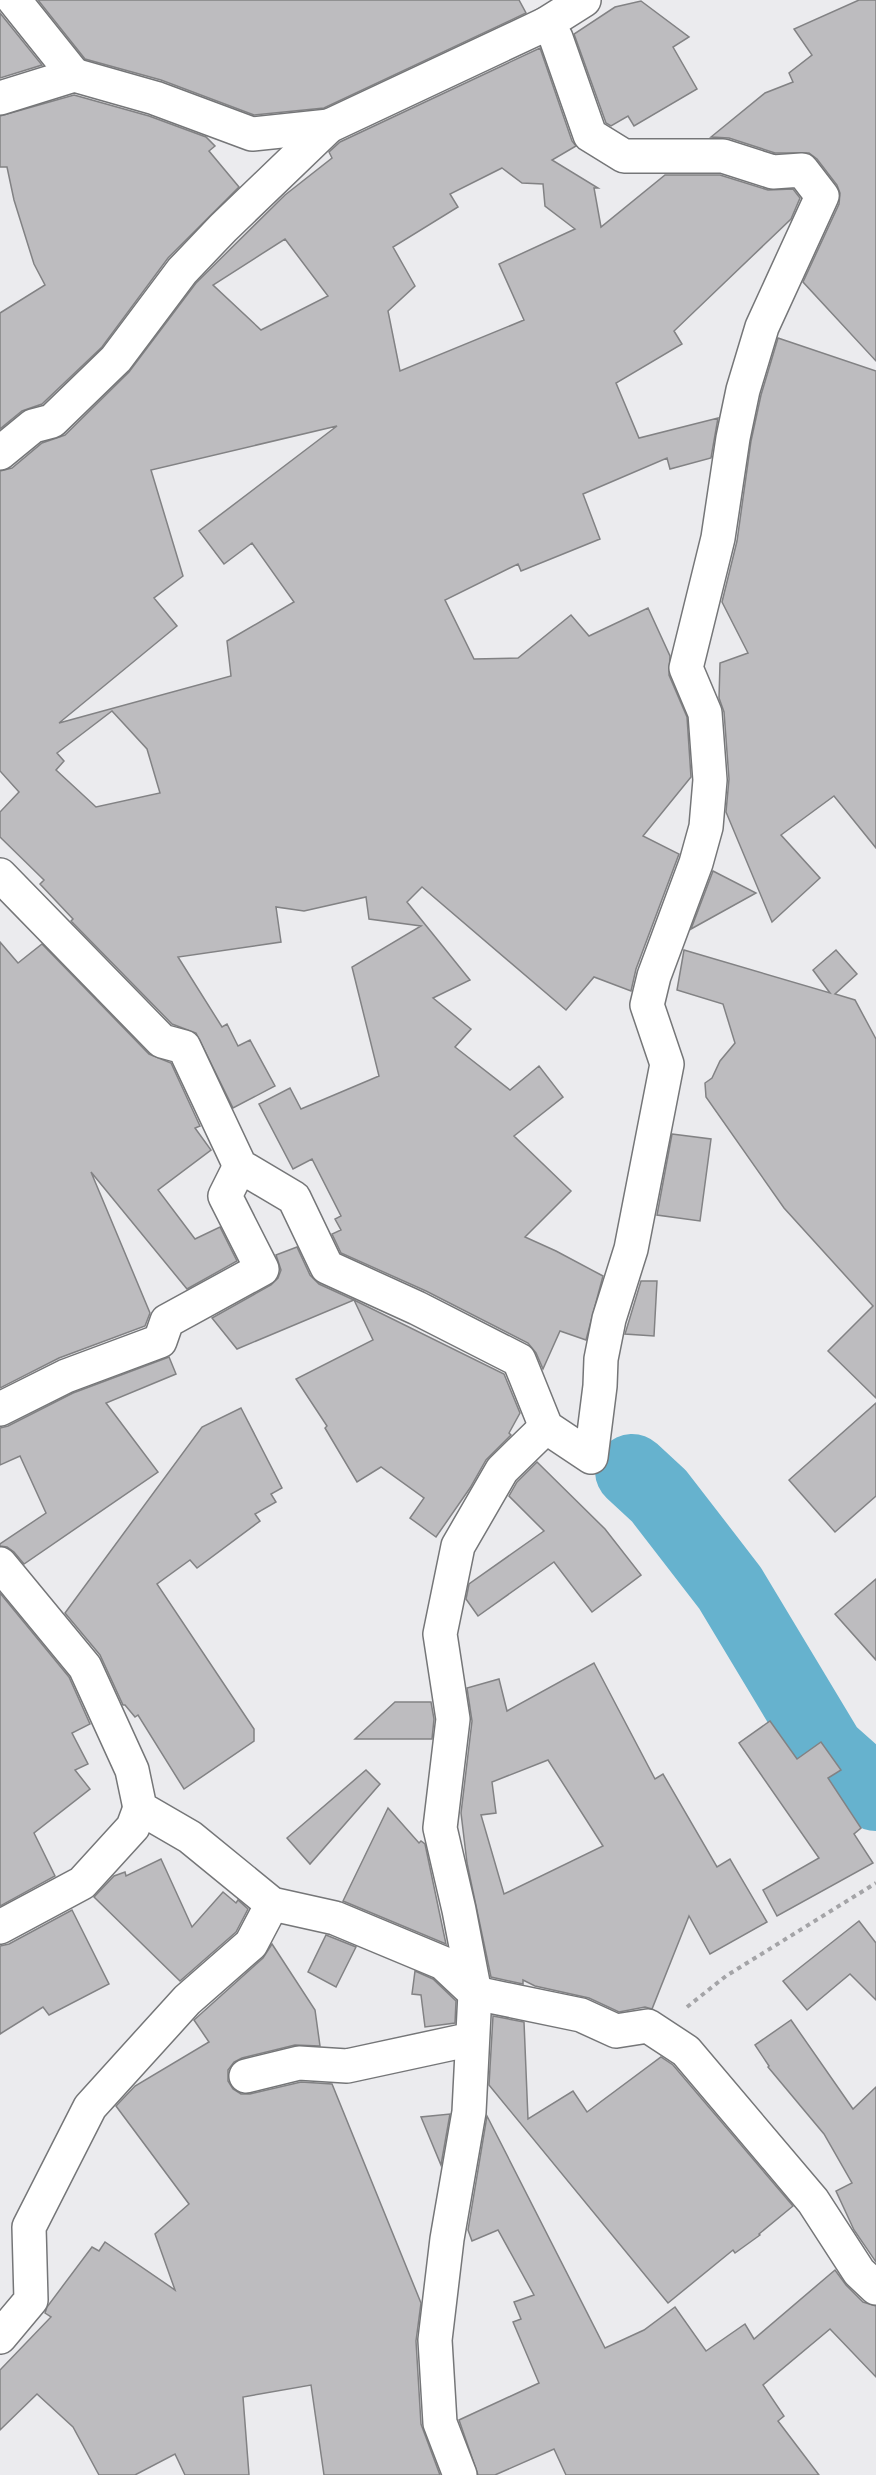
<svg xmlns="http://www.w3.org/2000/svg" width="876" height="2475" font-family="'Fira Sans',sans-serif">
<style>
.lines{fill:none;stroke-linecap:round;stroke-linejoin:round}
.river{stroke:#66b2ce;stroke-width:74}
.building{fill:#bdbcbf;stroke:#828284;stroke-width:1.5;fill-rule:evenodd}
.street-casing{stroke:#757678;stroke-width:36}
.path{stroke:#a4a4a7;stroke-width:4;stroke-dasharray:4.5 4.5;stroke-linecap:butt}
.street{stroke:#fff;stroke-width:33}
</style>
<rect width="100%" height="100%" fill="#ebebee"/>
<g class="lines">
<polyline class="river" points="632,1471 659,1496 730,1588 828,1751 876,1794"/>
</g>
<g class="building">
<polygon points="38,0 519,0 526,13 324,108 254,115 161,80 85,59"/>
<polygon points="859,0 876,0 876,361 803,282 839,204 840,193 837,185 817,159 809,153 775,153 729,138 711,137 765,93 793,82 789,73 812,55 794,29"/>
<polygon points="641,1 689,37 673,47 697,89 634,126 628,116 611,126 606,123 574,34 615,7"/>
<polygon points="0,13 42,65 0,78"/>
<path d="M540 48 572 141 576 146 552 160 598 188H594L601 227 665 175H720L768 190 793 189 800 198 791 219 674 331 682 344 616 383 639 438 718 418 711 458 670 469 667 458 583 494 600 539 521 571 518 564 445 600 474 659 518 658 571 615 589 636 648 608 670 656 669 675 687 717 691 777 643 836 679 854 636 969 631 991 594 977 566 1010 422 887 407 902 470 980 433 998 471 1029 455 1047 510 1090 539 1066 563 1097 514 1136 571 1191 525 1237 556 1251 603 1276 586 1340 560 1331 543 1369 536 1353 528 1343 426 1291 341 1253 332 1234 341 1230 335 1219 341 1216 312 1159 293 1169 259 1104 290 1088 301 1109 379 1076 352 967 421 926 369 919 366 897 304 911 276 907 281 942 178 957 222 1027 227 1024 238 1046 250 1040 275 1086 233 1108 196 1033 172 1024 71 921 73 919 40 884 44 880 0 837V812L19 792 0 771V471L12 468 42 443 65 435 129 372 196 283 285 195 332 158 329 152 340 142ZM502 168 522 183 543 184 545 206 575 229 499 264 524 320 400 371 388 311 415 286 393 247 458 207 450 194ZM285 239 328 296 261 330 213 285ZM337 426 199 531 224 564 252 543 294 602 227 641 231 676 59 723 177 626 154 598 183 576 151 470ZM112 711 147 749 160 793 96 807 56 770 64 761 57 753Z"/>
<polygon points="74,95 149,116 206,137 215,146 209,151 239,187 168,258 102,347 42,404 22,411 0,429 0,313 45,285 34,264 14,200 7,167 0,167 0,116"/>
<polygon points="778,338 876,371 876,848 834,796 781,835 820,878 772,922 726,812 729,779 724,712 719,698 720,663 748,653 722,602 737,541 751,441 761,395"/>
<polygon points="713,871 756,893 691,929"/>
<polygon points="0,942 18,963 42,944 149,1054 171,1063 200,1126 195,1128 211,1150 158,1190 195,1239 220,1227 237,1261 187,1289 91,1172 150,1313 145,1326 59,1358 0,1388"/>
<polygon points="684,950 830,993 813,970 836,950 857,974 835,994 855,1000 876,1039 876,1398 828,1351 873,1306 784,1208 706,1097 705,1083 712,1078 720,1061 735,1043 723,1004 677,990"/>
<polygon points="672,1134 711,1139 700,1221 657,1215"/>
<polygon points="297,1247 310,1275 319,1284 354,1300 237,1349 212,1318 271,1285 278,1278 281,1270 276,1255"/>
<polygon points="641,1281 657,1281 654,1336 625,1334"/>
<polygon points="354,1300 504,1374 520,1413 509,1433 511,1435 486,1460 470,1488 436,1537 410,1518 424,1498 381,1467 357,1482 325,1428 327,1426 296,1379 373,1340"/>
<polygon points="169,1357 176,1374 106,1403 158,1472 24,1564 14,1552 7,1547 0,1546 0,1544 46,1513 20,1456 0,1465 0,1428 8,1426 73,1393"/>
<polygon points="876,1403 876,1496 835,1532 789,1480"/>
<polygon points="241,1408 282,1488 271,1494 276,1502 255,1514 260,1521 197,1568 190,1560 157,1584 254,1729 254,1741 184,1789 138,1715 135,1717 125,1705 123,1705 100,1655 65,1613 202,1427"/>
<polygon points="537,1462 605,1529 641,1575 592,1612 554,1562 478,1616 466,1599 469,1584 544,1531 509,1496 517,1482"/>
<polygon points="876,1579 876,1660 835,1614"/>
<polygon points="0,1593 69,1677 90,1724 72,1733 88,1764 75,1770 90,1789 34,1833 55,1876 0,1906"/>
<path d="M594 1663 655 1779 663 1774 717 1867 730 1859 767 1922 710 1954 689 1916 652 2009 645 2007 619 2012 589 1998 535 1986 523 1980V1984L491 1977 467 1863 461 1813 472 1721 467 1688 499 1679 507 1711ZM548 1760 603 1846 504 1894 481 1815 496 1813 492 1782Z"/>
<polygon points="395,1702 431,1702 434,1719 432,1739 355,1739"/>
<polygon points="770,1721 797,1759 821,1742 841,1770 828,1778 861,1828 854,1834 873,1863 777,1916 763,1890 819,1858 739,1743"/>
<polygon points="366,1770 380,1784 310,1864 287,1838"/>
<polygon points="388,1808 419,1843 421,1841 425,1844 446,1944 343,1901"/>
<polygon points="161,1859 192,1927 223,1892 236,1903 238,1900 248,1909 236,1932 180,1981 94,1897 114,1876 125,1872 126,1876"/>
<polygon points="72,1910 109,1984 49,2015 43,2007 0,2034 0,1946 9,1944"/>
<polygon points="859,1921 876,1943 876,2000 850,1974 807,2010 783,1981"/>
<polygon points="326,1935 356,1947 336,1987 308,1972"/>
<polygon points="272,1944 315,2010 320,2046 295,2045 242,2058 234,2062 228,2070 228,2081 233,2089 241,2094 250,2094 301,2082 332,2084 421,2303 416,2341 421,2424 440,2475 324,2475 311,2385 243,2397 249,2475 185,2475 175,2454 135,2475 99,2475 73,2427 37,2394 0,2430 0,2370 51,2317 45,2313 47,2307 92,2247 99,2251 105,2242 175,2290 155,2234 189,2204 116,2106 135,2086 209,2042 194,2020 263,1958"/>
<polygon points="415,1971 433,1979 456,2001 455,2023 425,2027 421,1995 412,1994"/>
<polygon points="493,2016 524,2022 528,2119 573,2091 587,2112 661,2057 673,2065 793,2206 759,2234 760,2235 735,2253 733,2250 668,2303 489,2085"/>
<polygon points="791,2020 853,2109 876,2087 876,2262 854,2230 836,2191 852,2183 824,2134 768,2067 769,2066 755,2045"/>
<polygon points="450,2114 441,2165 421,2117"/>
<polygon points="487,2116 605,2348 644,2330 675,2307 706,2351 745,2324 754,2339 835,2270 846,2285 863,2302 876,2306 876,2377 830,2329 763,2385 784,2416 778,2421 819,2475 566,2475 554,2449 495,2475 478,2475 459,2420 539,2383 513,2322 521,2319 514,2302 534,2295 498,2230 472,2241 468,2230"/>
</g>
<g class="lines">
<defs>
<g id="street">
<polyline points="14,0 74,75"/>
<polyline points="0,98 74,75 155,98 252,134 329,126"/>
<polyline points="0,453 33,426 52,421 116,359 182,271 223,228 329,126 546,24 584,0"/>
<polyline points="0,875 162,1041 184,1047 240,1166 294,1198 327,1267 417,1308 519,1360 546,1427 591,1457 600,1386 601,1359 609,1319 631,1249 667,1064 647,1005 654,976 696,863 706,827 710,780 705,713 686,668 718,538 733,438 743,390 762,327 822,196 802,170 773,172 723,156 624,156 590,135 556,38 546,24"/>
<polyline points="0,1409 66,1376 160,1341 167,1321 262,1269 225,1196 240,1166"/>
<polyline points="0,1564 85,1667 132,1770 140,1808 190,1837 272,1904 335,1918 443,1963 475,1993 581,2015 616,2031 648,2026 686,2051 813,2201 859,2272 876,2288"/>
<polyline points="0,1927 82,1883 133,1827 140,1808"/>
<polyline points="246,2076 299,2063 347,2066 472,2039"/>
<polyline points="0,2337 31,2300 29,2227 90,2107 187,2000 251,1944 272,1904"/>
<polyline points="460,2475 440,2423 435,2340 447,2239 469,2112 475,1993 459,1910 440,1828 453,1719 440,1634 458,1546 502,1470 546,1427"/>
</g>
</defs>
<use href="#street" class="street-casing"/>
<polyline class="path" points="687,2007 726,1976 876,1883"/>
<use href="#street" class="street"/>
</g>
</svg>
